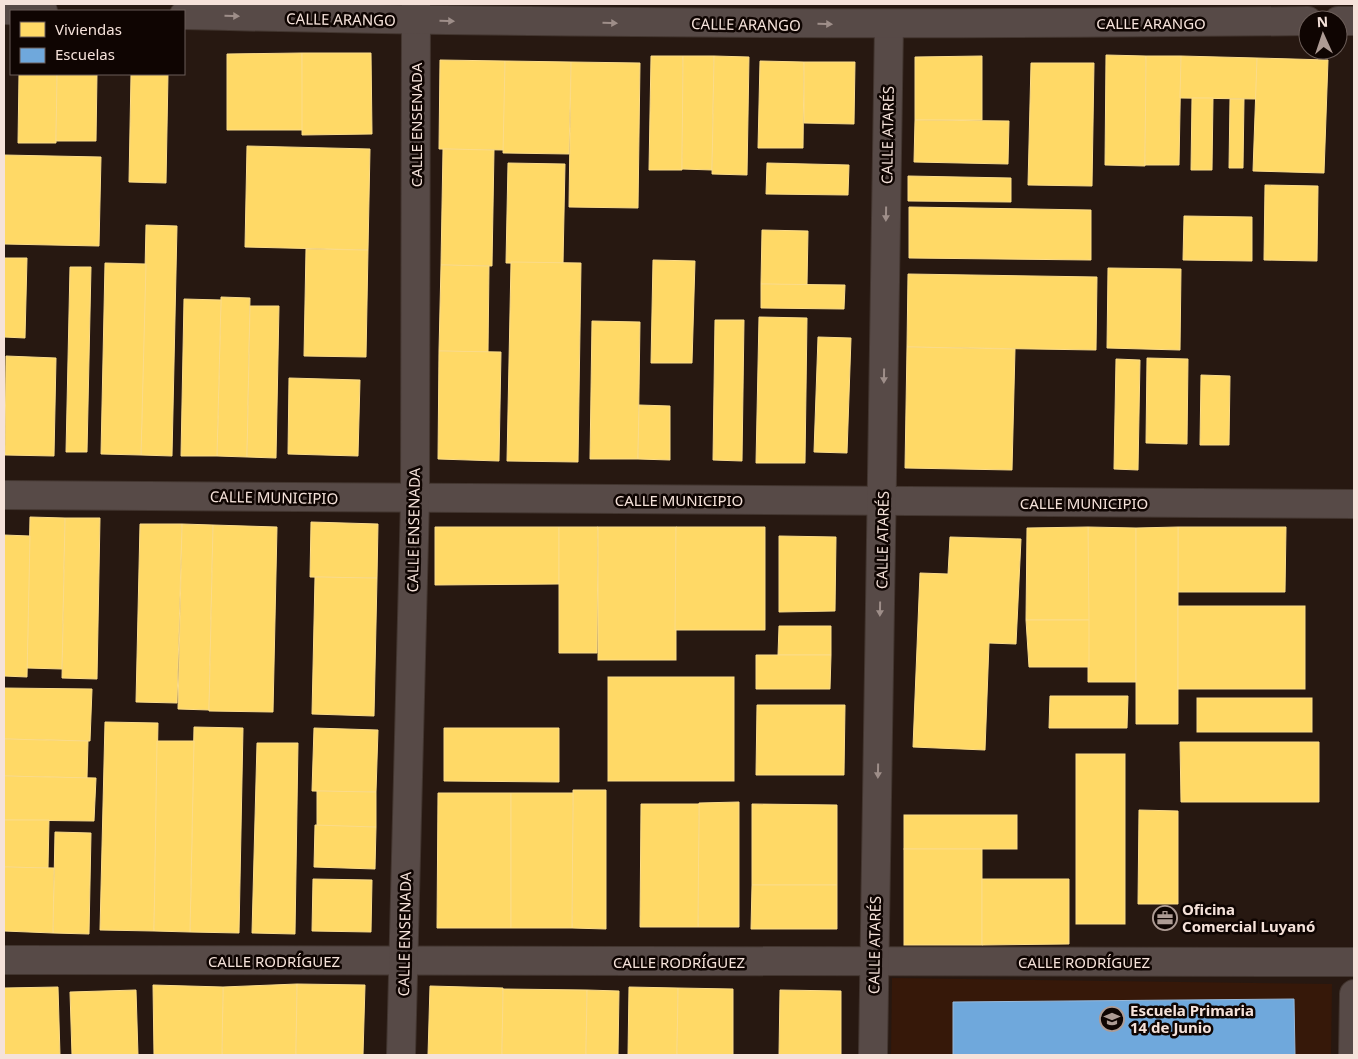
<svg xmlns="http://www.w3.org/2000/svg" width="1358" height="1059" font-family="'Noto Sans',sans-serif">
<style>
.built{fill:#361809}
.homes{fill:#ffd966;stroke:#fcdc89}
.schools{fill:#6fa8dc;stroke:#97b9db}
.lines{fill:none;stroke-linecap:round;stroke-linejoin:round}
.minor-casing{stroke:#42352f;stroke-width:30}
.tertiary-casing{stroke:#42352f;stroke-width:30}
.minor{stroke:#574a47;stroke-width:28}
.tertiary{stroke:#574a47;stroke-width:28}
.oneway{fill:#9e8e89}
.labels{text-anchor:middle;dominant-baseline:central;stroke-width:5;stroke-linejoin:round;paint-order:stroke}
.street-label{font-size:15px;fill:#f5e2da;stroke:#0f0502}
.poi-label{font-size:15px;font-weight:bold;fill:#f5e2da;stroke:#0f0502;text-anchor:start}
</style>
<rect width="100%" height="100%" fill="#271811"/>
<polygon class="built" points="892,978 1332,984 1331,1055 891,1055"/>
<g class="homes">
<polygon points="302,53 303,130 227,130 227,54"/>
<polygon points="302,53 371,53 372,134 302,135"/>
<polygon points="1106,55 1146,56 1145,166 1105,165"/>
<polygon points="651,56 683,56 682,170 649,170"/>
<polygon points="683,56 714,56 712,170 682,169"/>
<polygon points="714,56 749,57 747,175 712,174"/>
<polygon points="982,56 982,120 915,120 915,57"/>
<polygon points="1146,56 1181,56 1179,165 1145,165"/>
<polygon points="1181,56 1257,58 1256,99 1180,98"/>
<polygon points="1257,58 1328,60 1324,173 1253,171"/>
<polygon points="440,60 505,61 504,150 439,149"/>
<polygon points="505,61 571,62 569,154 503,153"/>
<polygon points="760,61 804,62 803,148 758,148"/>
<polygon points="571,62 640,63 638,208 569,207"/>
<polygon points="804,62 855,62 854,124 804,123"/>
<polygon points="1031,63 1094,63 1092,186 1028,185"/>
<polygon points="19,74 57,74 56,143 18,143"/>
<polygon points="57,74 97,74 96,141 56,141"/>
<polygon points="131,74 168,74 166,183 129,182"/>
<polygon points="1192,98 1213,98 1212,170 1191,170"/>
<polygon points="1230,99 1244,99 1243,168 1229,168"/>
<polygon points="915,120 1009,121 1008,164 914,162"/>
<polygon points="247,146 370,149 368,250 245,247"/>
<polygon points="443,149 494,150 492,266 441,265"/>
<polygon points="4,155 101,157 99,246 4,244"/>
<polygon points="508,163 565,164 563,264 506,263"/>
<polygon points="767,163 849,165 848,195 766,194"/>
<polygon points="908,176 1011,178 1011,202 908,201"/>
<polygon points="1265,185 1318,186 1317,261 1264,260"/>
<polygon points="909,207 1091,210 1091,260 909,258"/>
<polygon points="1184,216 1252,217 1252,261 1183,260"/>
<polygon points="146,225 177,226 172,456 141,455"/>
<polygon points="762,230 808,231 807,285 761,284"/>
<polygon points="306,249 368,250 366,357 304,356"/>
<polygon points="4,258 27,258 25,338 4,337"/>
<polygon points="653,260 695,261 692,363 651,363"/>
<polygon points="511,262 581,263 578,462 507,461"/>
<polygon points="105,263 146,264 141,455 101,454"/>
<polygon points="441,265 489,266 488,352 439,351"/>
<polygon points="70,267 91,267 87,452 66,452"/>
<polygon points="1108,268 1181,269 1180,350 1107,348"/>
<polygon points="908,274 1097,277 1096,350 907,347"/>
<polygon points="761,284 845,285 844,309 761,308"/>
<polygon points="221,297 250,298 247,457 217,456"/>
<polygon points="184,299 221,300 217,456 181,456"/>
<polygon points="250,306 279,306 276,458 247,457"/>
<polygon points="759,317 807,318 805,463 756,463"/>
<polygon points="715,320 744,320 742,461 713,460"/>
<polygon points="592,321 640,322 638,459 590,459"/>
<polygon points="818,337 851,338 847,453 814,452"/>
<polygon points="907,347 1015,349 1012,470 905,468"/>
<polygon points="439,351 501,352 499,461 438,459"/>
<polygon points="6,356 56,358 54,456 5,455"/>
<polygon points="1147,358 1188,359 1187,444 1146,443"/>
<polygon points="1116,359 1140,360 1138,470 1114,469"/>
<polygon points="1201,375 1230,376 1229,445 1200,445"/>
<polygon points="289,378 360,380 358,456 288,454"/>
<polygon points="639,405 670,406 670,460 638,459"/>
<polygon points="30,517 65,518 62,669 27,668"/>
<polygon points="65,518 100,518 97,679 62,678"/>
<polygon points="311,522 378,524 377,578 310,577"/>
<polygon points="140,524 182,524 177,703 136,702"/>
<polygon points="182,524 213,525 209,710 178,709"/>
<polygon points="213,525 277,527 273,712 209,711"/>
<polygon points="435,527 559,527 559,584 435,585"/>
<polygon points="559,527 598,527 597,653 559,653"/>
<rect x="598" y="527" width="78" height="133"/>
<polygon points="676,527 765,527 765,630 675,630"/>
<polygon points="1088,527 1136,528 1136,682 1088,682"/>
<polygon points="1088,527 1089,620 1026,620 1027,528"/>
<polygon points="1178,527 1286,527 1285,592 1178,592"/>
<polygon points="1178,527 1178,724 1136,724 1136,528"/>
<polygon points="4,535 30,536 27,677 4,676"/>
<polygon points="779,536 836,537 835,611 779,612"/>
<polygon points="950,537 1021,539 1016,644 989,643 985,750 913,747 920,573 948,574"/>
<polygon points="315,577 377,578 374,716 312,714"/>
<rect x="1178" y="606" width="127" height="83"/>
<polygon points="1026,620 1089,620 1089,667 1029,667"/>
<polygon points="779,626 831,626 831,655 778,655"/>
<polygon points="756,655 831,655 830,689 756,689"/>
<rect x="608" y="677" width="126" height="104"/>
<polygon points="4,688 92,689 90,741 4,739"/>
<polygon points="1050,696 1128,696 1127,728 1049,728"/>
<rect x="1197" y="698" width="115" height="34"/>
<polygon points="757,705 845,705 844,775 756,775"/>
<polygon points="105,722 158,723 154,931 100,930"/>
<polygon points="194,727 243,728 239,933 190,932"/>
<polygon points="314,728 378,730 376,792 312,791"/>
<polygon points="444,728 559,728 559,782 444,781"/>
<polygon points="4,739 88,741 87,778 4,776"/>
<polygon points="157,741 194,741 190,932 154,931"/>
<polygon points="1180,742 1319,742 1319,802 1181,802"/>
<polygon points="257,743 298,743 295,934 252,933"/>
<rect x="1076" y="754" width="49" height="170"/>
<polygon points="4,776 96,778 94,821 4,820"/>
<polygon points="573,790 606,790 606,929 572,928"/>
<polygon points="317,791 376,792 376,827 317,826"/>
<polygon points="438,793 511,793 511,928 437,928"/>
<polygon points="511,793 573,793 572,928 511,928"/>
<polygon points="739,802 739,927 698,927 699,803"/>
<polygon points="641,804 699,804 698,927 640,927"/>
<polygon points="752,804 837,805 837,885 752,885"/>
<polygon points="1139,810 1178,811 1178,904 1138,904"/>
<rect x="904" y="815" width="113" height="34"/>
<polygon points="4,820 49,820 48,868 4,867"/>
<polygon points="315,825 376,827 375,869 314,867"/>
<polygon points="55,832 91,833 89,934 53,933"/>
<rect x="904" y="849" width="78" height="96"/>
<polygon points="4,867 54,868 53,933 4,931"/>
<polygon points="313,879 372,880 371,932 312,931"/>
<polygon points="982,879 1069,879 1069,944 982,945"/>
<polygon points="752,885 837,885 837,929 751,929"/>
<polygon points="297,984 296,1055 222,1055 223,987"/>
<polygon points="297,984 365,985 363,1055 296,1055"/>
<polygon points="153,985 223,987 222,1055 154,1055"/>
<polygon points="430,986 503,988 502,1055 428,1055"/>
<polygon points="58,987 60,1055 4,1055 4,988"/>
<polygon points="629,987 678,988 677,1055 628,1055"/>
<polygon points="678,988 733,989 733,1055 677,1055"/>
<polygon points="503,989 587,990 586,1055 502,1055"/>
<polygon points="136,990 138,1055 72,1055 70,992"/>
<polygon points="587,990 619,991 618,1055 586,1055"/>
<polygon points="780,990 841,991 841,1055 779,1055"/>
</g>
<polygon class="schools" points="1294,999 1295,1055 953,1055 953,1002"/>
<g class="lines">
<defs>
<g id="minor">
<polyline points="4,495 1354,504"/>
<polyline points="4,960 1354,962"/>
<polyline points="401,1055 415,499 416,4"/>
<polyline points="873,1055 889,25"/>
<polyline points="1353,1055 1354,994"/>
</g>
<g id="tertiary">
<polyline points="4,10 43,11"/>
<path d="M184 15C559 24 933 25 1308 21"/>
<polyline points="1338,21 1354,21"/>
</g>
</defs>
<use href="#minor" class="minor-casing"/>
<use href="#tertiary" class="tertiary-casing"/>
<use href="#minor" class="minor"/>
<use href="#tertiary" class="tertiary"/>
</g>
<defs><path id="oneway-solid" d="M-6-.8H1V-3.2L6.5 0L1 3.2V.8H-6Z" transform="scale(1.25)"/></defs>
<g class="oneway">
<use href="#oneway-solid" transform="translate(232 16) rotate(1)"/>
<use href="#oneway-solid" transform="translate(447 21) rotate(1)"/>
<use href="#oneway-solid" transform="translate(610 23) rotate(1)"/>
<use href="#oneway-solid" transform="translate(825 24) rotate(1)"/>
<use href="#oneway-solid" transform="translate(886 214) rotate(91)"/>
<use href="#oneway-solid" transform="translate(884 376) rotate(91)"/>
<use href="#oneway-solid" transform="translate(880 609) rotate(91)"/>
<use href="#oneway-solid" transform="translate(878 771) rotate(91)"/>
</g>
<defs>
<symbol id="office-ring" viewBox="-11 -11 22 22"><circle r="9.5" fill="#0f0502" stroke="#ad9b94" stroke-width="1.5"/><path d="M-6-3h4V-5.5h4V-3h4V5H-6ZM-1-4.5V-3h2v-1.5ZM-6 0V1H6V0Z" fill="#ad9b94"/></symbol>
<symbol id="school-ring" viewBox="-11 -11 22 22"><circle r="9.5" fill="#0f0502" stroke="#ad9b94" stroke-width="1.5"/><path d="M0-5L7-2L0 1L-7-2ZM-4 1L0 2.5L4 1V4Q0 6-4 4Z" fill="#ad9b94"/></symbol>
</defs>
<g fill-rule="evenodd">
<use href="#office-ring" x="1151" y="904" width="28" height="28"/>
<use href="#school-ring" x="1098" y="1005" width="28" height="28"/>
</g>
<g class="labels">
<g class="street-label">
<text transform="translate(341 19) rotate(1)">CALLE ARANGO</text>
<text x="1151" y="23">CALLE ARANGO</text>
<text transform="translate(746 24) rotate(1)">CALLE ARANGO</text>
<text transform="translate(416 125) rotate(-90)">CALLE ENSENADA</text>
<text transform="translate(887 135) rotate(-89)">CALLE ATARÉS</text>
<text transform="translate(274 497) rotate(1)">CALLE MUNICIPIO</text>
<text x="679" y="500">CALLE MUNICIPIO</text>
<text x="1084" y="503">CALLE MUNICIPIO</text>
<text transform="translate(413 530) rotate(-89)">CALLE ENSENADA</text>
<text transform="translate(882 540) rotate(-89)">CALLE ATARÉS</text>
<text transform="translate(404 934) rotate(-89)">CALLE ENSENADA</text>
<text transform="translate(874 945) rotate(-89)">CALLE ATARÉS</text>
<text x="274" y="961">CALLE RODRÍGUEZ</text>
<text x="679" y="962">CALLE RODRÍGUEZ</text>
<text x="1084" y="962">CALLE RODRÍGUEZ</text>
</g>
<g class="poi-label">
<text x="1182" y="909">Oficina<tspan x="1182" dy="17">Comercial Luyanó</tspan></text>
<text x="1130" y="1010">Escuela Primaria<tspan x="1130" dy="17">14 de Junio</tspan></text>
</g>
</g>
<rect width="1358" height="1059" fill="none" stroke="#f5e2da" stroke-width="10"/>
<rect x="10" y="10" width="175" height="65" fill="#0f0502" stroke="#6b5d58"/>
<rect x="20" y="22" width="25" height="15" fill="#ffd966" stroke="#6b5d58"/>
<text x="55" y="35" font-size="15" fill="#f5e2da">Viviendas</text>
<rect x="20" y="48" width="25" height="15" fill="#6fa8dc" stroke="#6b5d58"/>
<text x="55" y="60" font-size="15" fill="#f5e2da">Escuelas</text>
<g transform="translate(1323 35) rotate(357)"><circle r="24" fill="#0f0502" stroke="#6b5d58"/>
<path d="M0-4L9 19L0 12L-9 19Z" fill="#ad9b94"/>
<text y="-8" font-size="14" font-weight="bold" text-anchor="middle" fill="#f5e2da">N</text>
</g>
</svg>
